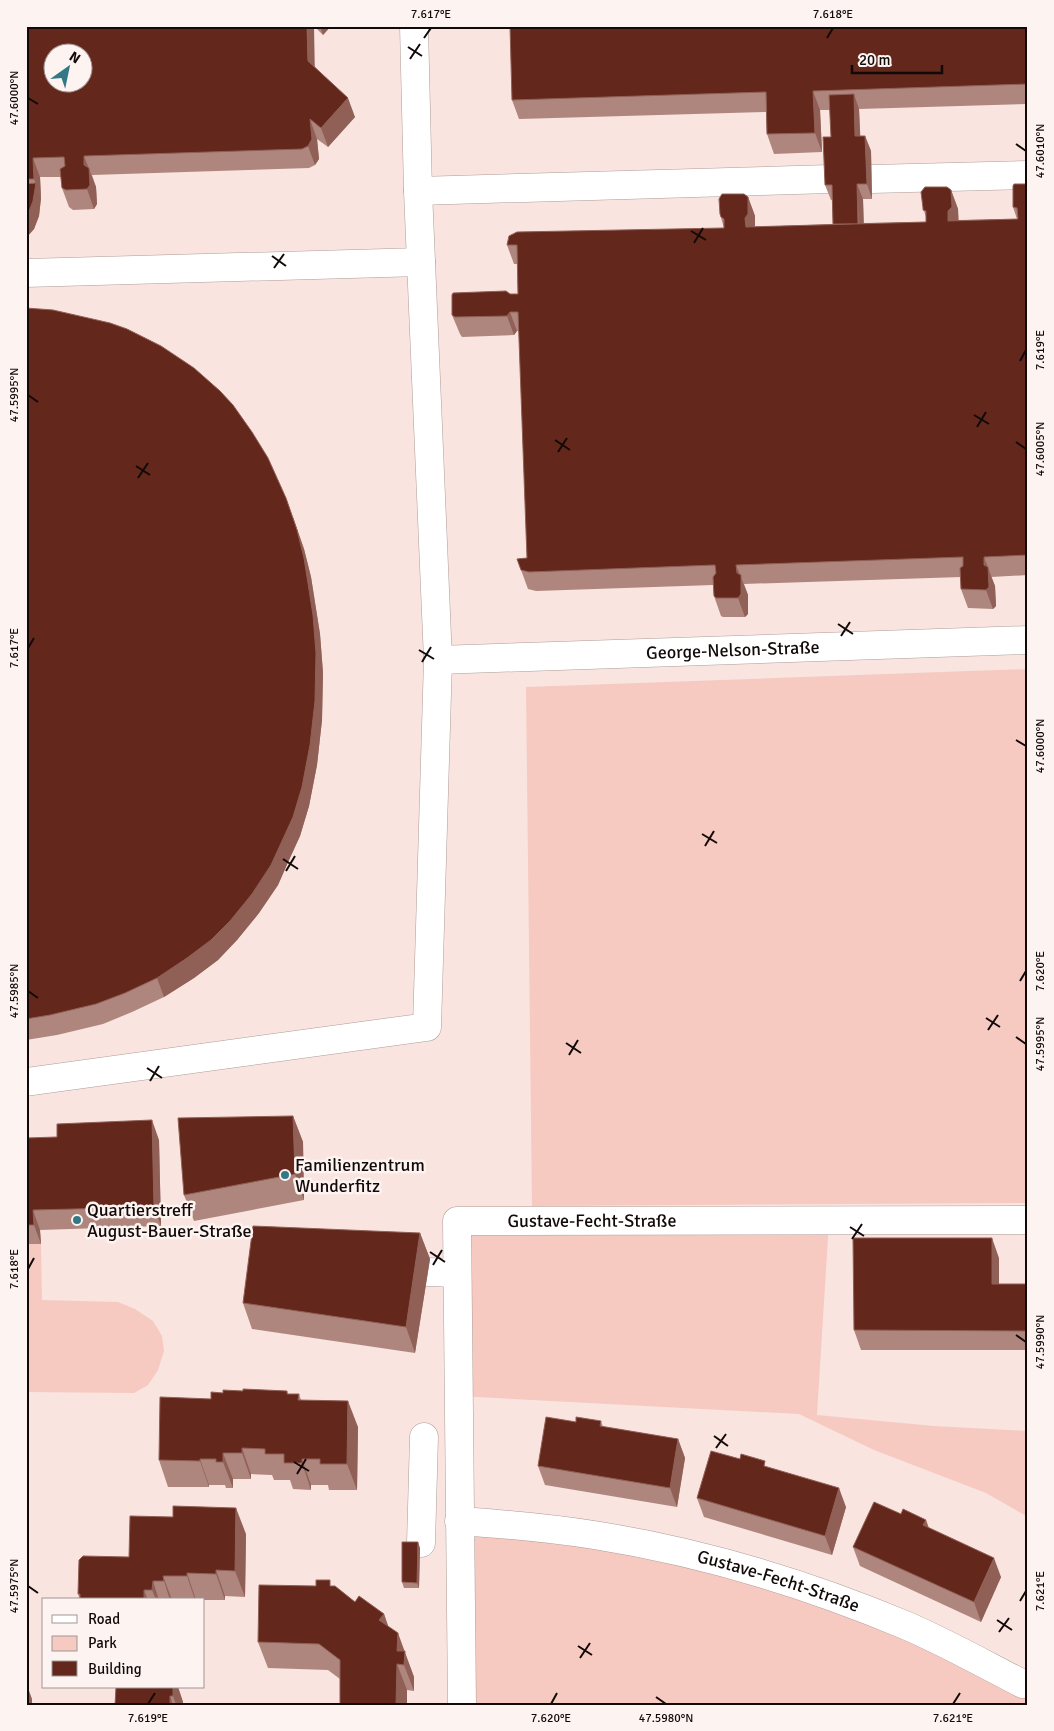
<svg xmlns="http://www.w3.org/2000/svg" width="1054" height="1731" font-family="Signika,sans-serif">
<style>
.green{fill:#f6cac0}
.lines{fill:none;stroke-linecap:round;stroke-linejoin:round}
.minor-casing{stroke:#b09c97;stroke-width:29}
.minor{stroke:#fff;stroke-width:28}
.wall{fill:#ae867e}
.shaded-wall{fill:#906056}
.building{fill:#63271c;stroke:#906056;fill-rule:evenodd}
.ticks{fill:none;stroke:#110a09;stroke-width:2}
.poi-dot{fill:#337886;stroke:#fdf4f2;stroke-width:2}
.labels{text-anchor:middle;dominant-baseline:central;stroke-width:5;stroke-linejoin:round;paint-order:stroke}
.street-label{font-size:18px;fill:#110a09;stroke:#fdf4f2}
.poi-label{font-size:18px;fill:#110a09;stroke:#fdf4f2;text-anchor:start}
.neatline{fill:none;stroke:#110a09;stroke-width:2}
.ticks-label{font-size:12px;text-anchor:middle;fill:#110a09}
</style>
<rect width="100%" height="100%" fill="#f9e4df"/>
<g class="green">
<polygon points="1028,669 1028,1203 532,1206 526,687"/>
<polygon points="457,1221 829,1221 817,1415 934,1426 1028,1431 1028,1517 986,1493 874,1450 799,1414 457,1396"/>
<polygon points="26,1244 41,1244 42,1300 118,1302 135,1309 153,1321 162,1336 164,1351 158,1370 148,1385 134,1393 26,1392"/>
<polygon points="459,1521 721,1562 1028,1687 1028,1705 462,1705"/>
</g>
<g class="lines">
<defs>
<g id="minor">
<polyline points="872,179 1028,175"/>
<polyline points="418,191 830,179"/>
<polyline points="26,273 421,262"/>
<path id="s1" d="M438 660 1028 640"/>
<polyline points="26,1082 427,1027 438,660 418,191 414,26"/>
<polyline points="428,1272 457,1273"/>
<path id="s2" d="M459 1521C504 1524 549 1528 594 1535 701 1552 805 1583 905 1625 945 1642 984 1664 1023 1684"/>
<polyline points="421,1543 424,1437"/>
<path id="s3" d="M462 1705 457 1221 1028 1220"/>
</g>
</defs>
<use href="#minor" class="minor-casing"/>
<use href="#minor" class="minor"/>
</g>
<g class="wall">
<polygon points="26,26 315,67 355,117 328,147 317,139 319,159 315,165 309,168 92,175 96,187 97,204 94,209 73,210 69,207 62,188 61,177 40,177 41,198 39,216 34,229 26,238"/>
<polygon points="314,26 331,26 323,35"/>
<polygon points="1028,26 1028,104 859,109 860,136 865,136 871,151 872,199 863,199 864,223 926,222 926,217 923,208 951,190 958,209 958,220 1017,219 1013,207 1028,184 1028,582 1028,575 991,577 995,586 996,606 993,609 968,608 961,589 961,577 744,584 748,595 748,614 745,617 723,617 721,616 714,596 713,585 536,591 528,589 517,559 527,558 519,331 517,331 514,335 462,337 460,334 452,315 510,294 518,294 517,264 514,264 507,245 724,228 720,214 748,197 755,216 755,227 833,224 832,200 831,200 825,185 831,137 830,110 820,110 822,152 774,154 767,134 766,112 519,119 512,100"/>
<polygon points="26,308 293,517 304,549 311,577 320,634 323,673 322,720 317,765 309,806 300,836 289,860 278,885 259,913 237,940 218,960 194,978 164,997 132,1012 103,1024 57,1035 26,1040"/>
<polygon points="293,1116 303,1142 304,1200 194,1221 184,1195"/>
<polygon points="26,1138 159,1140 161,1226 40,1230 41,1244 26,1244"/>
<polygon points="420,1233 430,1259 415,1353 252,1329 243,1303"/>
<polygon points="999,1258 999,1284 1028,1284 1028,1350 861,1350 854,1330"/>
<polygon points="243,1391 287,1391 288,1394 299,1394 301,1400 358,1427 357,1490 329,1490 328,1485 311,1485 311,1490 293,1489 290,1480 274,1480 272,1475 251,1474 251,1479 233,1479 233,1488 226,1488 225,1485 209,1485 209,1487 168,1487 159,1460 211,1399 223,1393"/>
<polygon points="601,1421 603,1427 678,1439 685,1458 677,1507 545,1485 538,1466 576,1422"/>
<polygon points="767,1467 846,1507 832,1555 704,1517 697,1498"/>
<polygon points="928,1527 1001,1577 981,1622 860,1566 853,1547"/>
<polygon points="246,1534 245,1597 225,1596 225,1600 80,1600 78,1594 129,1557"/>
<polygon points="420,1548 419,1588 404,1588 402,1582"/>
<polygon points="332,1586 355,1602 384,1614 388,1626 404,1651 414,1677 414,1691 407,1690 407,1705 340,1705 340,1679 328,1670 268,1668 258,1642"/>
<polygon points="116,1687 178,1687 183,1702 183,1705 115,1705"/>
</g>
<g class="shaded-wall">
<polygon points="307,26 314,26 315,80 308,61"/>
<polygon points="320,26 331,26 323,35"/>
<polygon points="813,91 820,110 822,152 815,133"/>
<polygon points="854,94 859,109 861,151 855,136"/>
<polygon points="348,98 355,117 328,147 321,128"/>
<polygon points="310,119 317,139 319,159 315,165 308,146"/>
<polygon points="865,136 871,151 872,199 867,184"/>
<polygon points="84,156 96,187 97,204 94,209 87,189 84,165"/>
<polygon points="33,158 40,177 41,198 34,179"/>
<polygon points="36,183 41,198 39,216 34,229 26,238 26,216"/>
<polygon points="857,184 863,199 864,244 859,229"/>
<polygon points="951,190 958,209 959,226 948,221 948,211"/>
<polygon points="748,197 755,216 755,233 746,227 745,218"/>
<polygon points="510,312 517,331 514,335 507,316"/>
<polygon points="286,498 304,549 311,577 320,634 323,673 322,720 317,765 309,806 300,836 289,860 278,885 259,913 237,940 218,960 194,978 164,997 157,978"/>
<polygon points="984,557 995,586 996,606 993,609 986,590"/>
<polygon points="736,565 748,595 748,614 745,617 738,598"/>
<polygon points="293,1116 303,1142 304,1200 295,1174"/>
<polygon points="152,1120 159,1140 161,1226 154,1207"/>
<polygon points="33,1210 40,1230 41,1244 34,1225"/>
<polygon points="420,1233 430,1259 415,1353 406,1327"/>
<polygon points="992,1238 999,1258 999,1303 992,1284"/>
<polygon points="348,1401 358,1427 357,1490 347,1464"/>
<polygon points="678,1439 685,1458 677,1507 670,1488"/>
<polygon points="242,1448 251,1474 251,1479 242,1453"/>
<polygon points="223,1453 233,1479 233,1488 223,1462"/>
<polygon points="200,1459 209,1485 209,1487 200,1461"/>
<polygon points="302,1459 311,1485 311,1490 302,1463"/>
<polygon points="839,1488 846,1507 832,1555 825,1536"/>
<polygon points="236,1508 246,1534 245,1597 235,1571"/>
<polygon points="926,1520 933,1539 923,1525"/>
<polygon points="418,1542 420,1548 419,1588 417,1583"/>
<polygon points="994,1558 1001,1577 981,1622 974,1602"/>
<polygon points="216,1570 225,1596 225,1600 216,1574"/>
<polygon points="187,1573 196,1600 195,1600 187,1576"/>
<polygon points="163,1576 172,1600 170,1600 164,1581"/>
<polygon points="153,1581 159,1600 156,1600 152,1590"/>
<polygon points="144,1590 148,1600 144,1600"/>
<polygon points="384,1614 393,1640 379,1620"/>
<polygon points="398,1633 414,1677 414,1691 404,1665 397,1651"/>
<polygon points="397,1664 407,1690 407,1705 396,1705"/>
<polygon points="26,1672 28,1677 28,1688 32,1699 32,1705 26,1705"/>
<polygon points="173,1687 178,1687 183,1702 183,1705 176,1705 173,1696"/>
<polygon points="170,1696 173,1705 170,1705"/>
</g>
<g class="building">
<path d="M26 26H307L308 61 348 98 321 128 310 119 312 139 308 146 302 149 84 156V165L89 168 90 185 87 189 66 190 62 188 60 169 65 166 64 157 33 158 34 179H26ZM52 52H82V82H52Z"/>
<polygon points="510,26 1028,26 1028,84 813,91 815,133 767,134 766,92 512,100"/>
<polygon points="854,94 855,136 865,136 867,184 857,184 858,224 833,224 832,185 825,185 823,137 831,137 829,95"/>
<polygon points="36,183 33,201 28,214 26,216 26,184"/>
<polygon points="1014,184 1028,184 1028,555 984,557 984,565 988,567 989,587 986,590 961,589 960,568 963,566 963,557 736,565 737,573 741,575 741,594 738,598 716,598 714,596 713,577 716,573 715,565 529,572 521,570 517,559 527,558 518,312 510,312 507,316 455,317 452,315 452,295 453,293 506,291 510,294 518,294 517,245 507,245 509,236 517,232 724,228 724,219 721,217 720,214 719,199 722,194 744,194 748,197 748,214 745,218 746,227 926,222 926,211 923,210 923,208 921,192 925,187 947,187 951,190 952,207 948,211 948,221 1018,219 1017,208 1013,207 1013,186"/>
<polygon points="26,308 53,310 110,323 127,329 161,346 194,368 220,391 233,405 252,432 268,458 286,498 297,530 304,558 313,615 316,653 315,701 310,745 302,787 293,817 271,865 252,894 230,921 211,940 187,958 157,978 125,993 96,1004 50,1015 26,1019"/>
<polygon points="293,1116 295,1174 184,1195 178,1118"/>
<polygon points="152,1120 154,1207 33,1210 34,1225 26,1225 26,1138 57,1137 57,1124"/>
<polygon points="253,1226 420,1233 406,1327 243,1303"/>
<polygon points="853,1238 992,1238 992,1284 1028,1284 1028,1331 854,1330"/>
<polygon points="243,1389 287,1391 287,1394 299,1394 298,1400 348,1401 347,1464 320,1464 320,1459 302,1459 302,1463 284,1463 284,1454 265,1454 265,1449 242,1448 242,1453 223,1453 223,1462 216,1462 216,1459 200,1459 200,1461 159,1460 160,1397 211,1399 211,1392 223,1393 223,1390 243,1391"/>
<polygon points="546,1417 576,1422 576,1417 601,1421 600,1426 678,1439 670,1488 538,1466"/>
<polygon points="711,1451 740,1459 741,1454 765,1461 764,1466 839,1488 825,1536 697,1498"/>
<polygon points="874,1502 901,1514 903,1509 926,1520 923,1525 994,1558 974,1602 853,1547"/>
<polygon points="173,1506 236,1508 235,1571 216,1570 216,1574 187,1573 187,1576 163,1576 164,1581 153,1581 152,1590 144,1590 144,1600 80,1600 80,1594 78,1594 79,1560 83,1556 129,1557 130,1516 173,1517"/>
<polygon points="402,1542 418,1542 417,1583 402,1582"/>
<polygon points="316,1580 330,1580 330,1586 335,1586 355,1602 359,1596 384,1614 379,1620 398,1633 397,1651 405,1651 404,1665 397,1664 396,1705 340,1705 340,1660 319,1644 258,1642 259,1585 316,1586"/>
<polygon points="116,1687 173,1687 173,1696 170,1696 170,1705 115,1705"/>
</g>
<path class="ticks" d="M424 38 431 28M827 38 833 28M408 47 422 56M410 59 420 44M28 98 38 104M1016 144 1026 151M691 231 706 240M694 243 703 228M272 256 286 266M274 268 284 254M1020 361 1026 350M28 395 38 402M974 415 989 424M977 427 986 412M555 440 570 450M1016 442 1026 449M558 452 567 438M136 466 150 475M138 478 148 463M838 624 853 634M841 636 850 622M28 648 34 638M419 650 434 659M422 662 431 647M1016 740 1026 746M702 834 717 843M705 846 714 831M283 859 298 869M286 871 295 856M1020 981 1026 971M28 991 38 998M986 1018 1000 1027M988 1030 998 1015M1016 1037 1026 1044M566 1043 581 1053M569 1055 578 1040M147 1068 162 1078M150 1081 159 1066M850 1227 864 1236M852 1239 862 1224M430 1252 445 1262M433 1265 442 1250M28 1269 34 1258M1016 1335 1026 1342M714 1436 728 1446M716 1448 726 1434M294 1462 309 1471M297 1474 306 1459M28 1586 38 1593M1020 1601 1026 1591M997 1620 1012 1630M999 1632 1009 1618M578 1646 592 1655M580 1658 590 1643M656 1697 666 1704M148 1704 155 1693M551 1704 557 1693M953 1704 960 1693"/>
<g class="poi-dot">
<circle cx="285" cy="1175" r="5"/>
<circle cx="77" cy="1220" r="5"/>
</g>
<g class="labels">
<g class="street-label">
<text stroke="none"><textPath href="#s1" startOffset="295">George-Nelson-Straße</textPath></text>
<text stroke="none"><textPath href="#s3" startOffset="619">Gustave-Fecht-Straße</textPath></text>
<text stroke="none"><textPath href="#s2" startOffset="326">Gustave-Fecht-Straße</textPath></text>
</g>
<g class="poi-label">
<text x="295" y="1165">Familienzentrum<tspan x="295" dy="21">Wunderfitz</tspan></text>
<text x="87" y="1210">Quartierstreff<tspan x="87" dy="21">August-Bauer-Straße</tspan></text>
</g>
</g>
<rect width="1054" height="1731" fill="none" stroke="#fdf4f2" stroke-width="55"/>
<rect x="42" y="1598" width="162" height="90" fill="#fdf4f2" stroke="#9f9695"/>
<rect x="52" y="1615" width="25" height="8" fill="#ffffff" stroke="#9f9695"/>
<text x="88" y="1624" font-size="15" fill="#110a09">Road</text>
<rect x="52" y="1636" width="25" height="15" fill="#f6cac0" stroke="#9f9695"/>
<text x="88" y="1648" font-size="15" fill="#110a09">Park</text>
<rect x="52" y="1661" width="25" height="15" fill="#63271c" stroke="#9f9695"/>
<text x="88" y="1674" font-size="15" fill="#110a09">Building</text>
<g transform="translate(68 68) rotate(33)"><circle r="24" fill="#fdf4f2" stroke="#9f9695"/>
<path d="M0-4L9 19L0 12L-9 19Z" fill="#337886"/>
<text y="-8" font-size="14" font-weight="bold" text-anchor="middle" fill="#110a09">N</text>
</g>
<path d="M852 65v8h90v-8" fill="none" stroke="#110a09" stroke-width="2.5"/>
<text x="859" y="65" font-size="15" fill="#110a09" stroke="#fdf4f2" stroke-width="4" paint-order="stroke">20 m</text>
<rect x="28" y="28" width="998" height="1676" class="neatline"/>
<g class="ticks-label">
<text x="431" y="18">7.617°E</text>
<text x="833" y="18">7.618°E</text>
<text transform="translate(14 98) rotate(-90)" y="4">47.6000°N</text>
<text transform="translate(1040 151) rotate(-90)" y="4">47.6010°N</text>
<text transform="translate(1040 350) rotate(-90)" y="4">7.619°E</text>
<text transform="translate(14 395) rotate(-90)" y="4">47.5995°N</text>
<text transform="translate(1040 449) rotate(-90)" y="4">47.6005°N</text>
<text transform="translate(14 648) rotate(-90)" y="4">7.617°E</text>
<text transform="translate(1040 746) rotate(-90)" y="4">47.6000°N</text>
<text transform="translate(1040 971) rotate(-90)" y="4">7.620°E</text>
<text transform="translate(14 991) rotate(-90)" y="4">47.5985°N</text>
<text transform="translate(1040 1044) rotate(-90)" y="4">47.5995°N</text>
<text transform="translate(14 1269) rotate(-90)" y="4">7.618°E</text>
<text transform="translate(1040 1342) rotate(-90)" y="4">47.5990°N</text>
<text transform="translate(14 1586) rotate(-90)" y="4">47.5975°N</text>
<text transform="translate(1040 1591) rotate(-90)" y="4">7.621°E</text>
<text x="148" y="1722">7.619°E</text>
<text x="551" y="1722">7.620°E</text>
<text x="666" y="1722">47.5980°N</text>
<text x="953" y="1722">7.621°E</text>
</g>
</svg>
